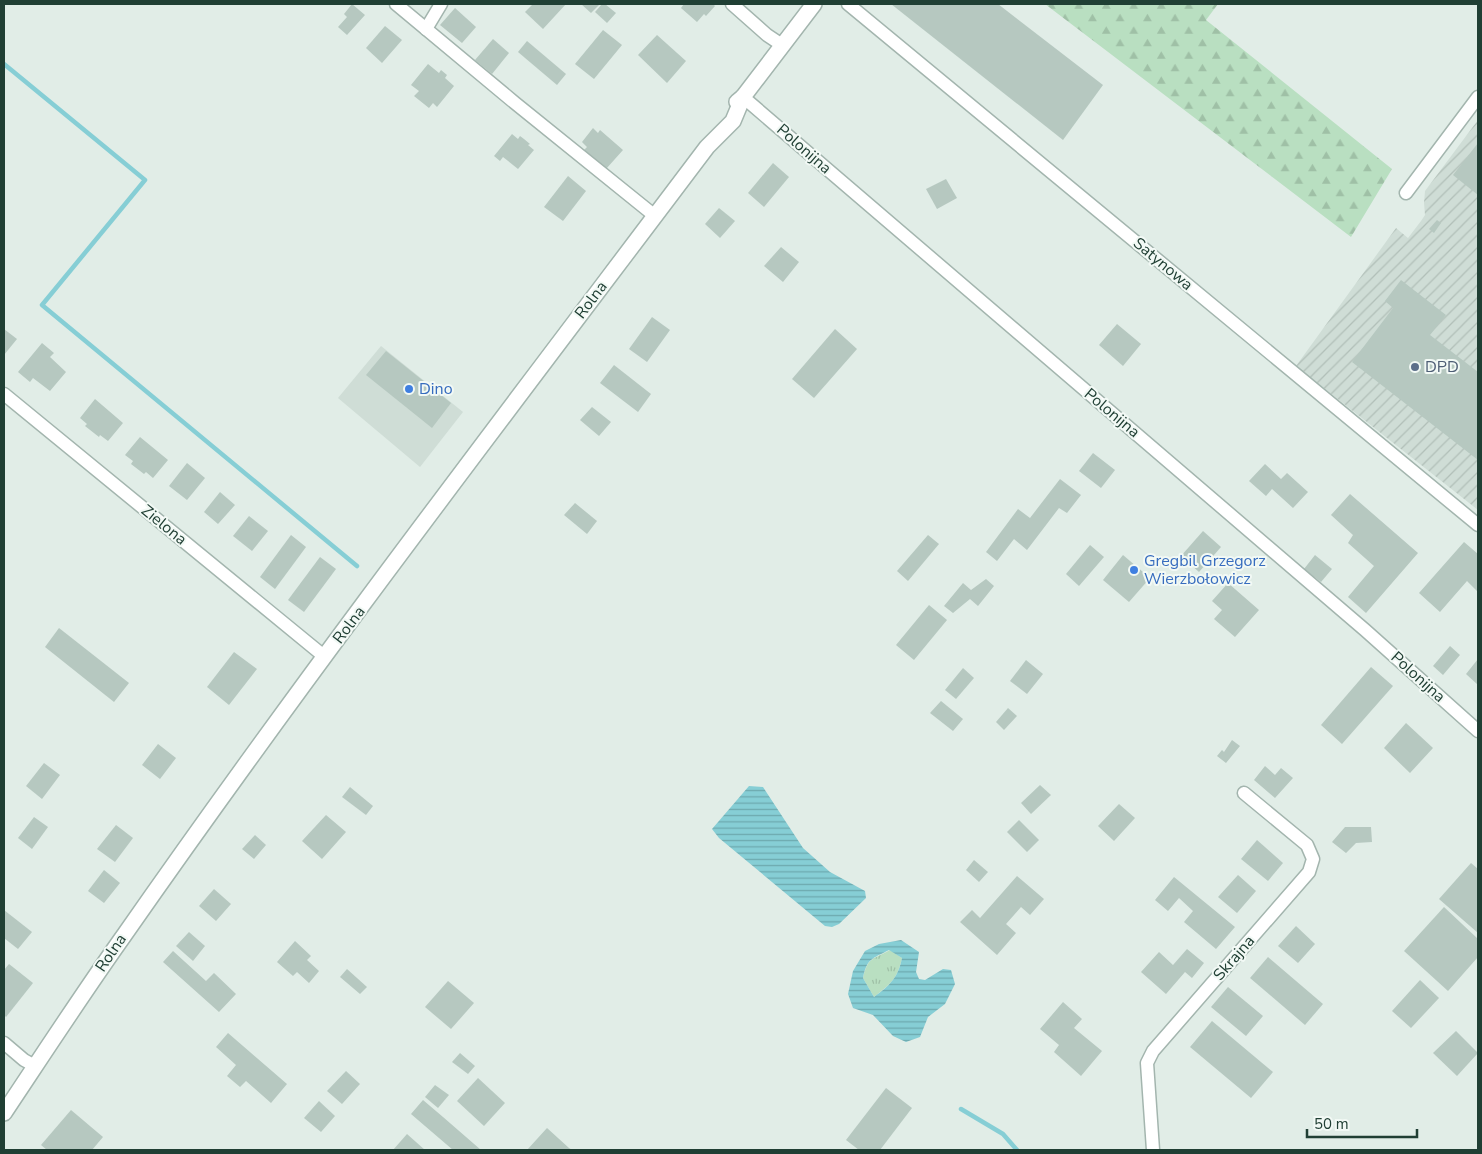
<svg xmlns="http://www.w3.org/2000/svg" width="1482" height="1154" font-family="'Nunito Sans',sans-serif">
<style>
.built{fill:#cfddd6}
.industrial{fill:url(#industrial-furrows)}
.grass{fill:url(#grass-tufts)}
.forest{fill:url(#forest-firs)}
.water{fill:url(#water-rules);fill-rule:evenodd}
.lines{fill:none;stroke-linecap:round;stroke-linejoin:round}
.stream{stroke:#86ced5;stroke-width:4.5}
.building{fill:#b6c8c0}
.minor-casing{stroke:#a3b5ae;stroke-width:15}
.tertiary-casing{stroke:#a3b5ae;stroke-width:18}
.minor{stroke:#fff;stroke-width:12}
.tertiary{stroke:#fff;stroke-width:15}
.service-dot{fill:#5c6f8a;stroke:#f2f9f5;stroke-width:2}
.shop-dot{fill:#3f7fe0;stroke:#f2f9f5;stroke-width:2}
.labels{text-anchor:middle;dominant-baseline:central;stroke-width:4;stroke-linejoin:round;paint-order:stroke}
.street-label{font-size:16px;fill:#203f34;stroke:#f2f9f5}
.service-label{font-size:16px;fill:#4e5e75;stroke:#f2f9f5;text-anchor:start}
.shop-label{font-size:16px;fill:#366cbe;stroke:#f2f9f5;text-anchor:start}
</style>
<defs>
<pattern id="industrial-furrows" width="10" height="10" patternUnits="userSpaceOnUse" patternTransform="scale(1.25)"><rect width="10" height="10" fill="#cfddd6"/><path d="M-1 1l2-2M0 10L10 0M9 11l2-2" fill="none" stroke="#b1bfb8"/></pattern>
<pattern id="grass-tufts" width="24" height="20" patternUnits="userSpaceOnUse" patternTransform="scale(1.25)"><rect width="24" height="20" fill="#b9dfc1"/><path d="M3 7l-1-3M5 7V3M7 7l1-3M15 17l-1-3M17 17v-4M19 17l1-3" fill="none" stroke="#9fc0a6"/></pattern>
<pattern id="forest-firs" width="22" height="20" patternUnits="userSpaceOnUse" patternTransform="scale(1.25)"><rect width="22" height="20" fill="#b9dfc1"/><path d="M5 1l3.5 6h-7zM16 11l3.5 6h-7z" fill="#9fc0a6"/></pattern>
<pattern id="water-rules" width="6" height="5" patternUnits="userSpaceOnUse" patternTransform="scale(1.25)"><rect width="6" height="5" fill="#86ced5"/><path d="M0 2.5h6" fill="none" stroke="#6da9ae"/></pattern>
</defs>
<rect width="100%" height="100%" fill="#e1ede7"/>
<polygon class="built" points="381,346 463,412 420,467 338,398"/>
<polygon class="industrial" points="1478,120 1478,510 1296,366 1396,228 1408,238 1421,221 1425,215 1424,203 1425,191"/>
<path class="grass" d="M890 950 902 958C897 980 890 984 874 997L863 978C868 957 872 960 890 950Z"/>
<polygon class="forest" points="1045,4 1218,4 1206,20 1392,169 1351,237"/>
<g class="water">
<polygon points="749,786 763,787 803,848 830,872 865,891 866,898 839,924 832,927 825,926 719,838 712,829"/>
<path d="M901 940 919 952 916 972 919 979 925 980 943 969 951 970 955 984 945 1004 928 1017 920 1037 906 1042 893 1036 873 1015 853 1008 848 994 853 971 865 951 879 944ZM889 950 902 958C898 978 890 985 874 997L863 978C867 958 872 959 889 950Z"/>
</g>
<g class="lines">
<g class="stream">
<polyline points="4,64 145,180 42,305 357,566"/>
<polyline points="961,1109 1003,1134 1017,1150"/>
</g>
</g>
<g class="building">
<polygon points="352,4 365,15 347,35 338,27 347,17 344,14"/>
<polygon points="533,4 566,4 543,29 525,12"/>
<polygon points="581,4 600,4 591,13"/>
<polygon points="602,4 605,4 616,13 607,23 595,12"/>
<polygon points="684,4 713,4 715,6 706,16 704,14 697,22 681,8"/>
<polygon points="891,4 998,4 1103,85 1063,140"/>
<polygon points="455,8 476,27 462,43 440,25"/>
<polygon points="385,26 402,40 382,63 366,48"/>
<polygon points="603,30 622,45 594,79 575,64"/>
<polygon points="657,35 686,61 667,83 638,55"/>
<polygon points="493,39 509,53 492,74 475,60"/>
<polygon points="527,41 566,74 557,85 518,52"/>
<polygon points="428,64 439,73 441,70 447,75 445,78 454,86 437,107 433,103 429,108 414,96 419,91 411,85"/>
<polygon points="593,128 598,133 600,130 623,150 606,169 584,150 587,147 582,142"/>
<polygon points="512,134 518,139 520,136 524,139 530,144 528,145 534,150 518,169 503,157 500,161 494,156"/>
<polygon points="1478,143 1478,195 1453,175"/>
<polygon points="773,163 789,177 764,207 748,193"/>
<polygon points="568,176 586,191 563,221 544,207"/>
<polygon points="946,179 957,198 937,209 926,189"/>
<polygon points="719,208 735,221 720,238 705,224"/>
<polygon points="1437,220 1441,223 1434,233 1429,229"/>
<polygon points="781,247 799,262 783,282 764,266"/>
<polygon points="1401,280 1446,315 1430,335 1478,372 1478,460 1352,362 1393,308 1385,301"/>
<polygon points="652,317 670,330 647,362 629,349"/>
<polygon points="1117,324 1141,344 1123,366 1099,345"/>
<polygon points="4,329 17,339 4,355"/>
<polygon points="835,329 857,349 814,398 792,379"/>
<polygon points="42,343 54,353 50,357 66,372 50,391 33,378 30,382 18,372"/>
<polygon points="386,351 451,403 432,428 366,375"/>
<polygon points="614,365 651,394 638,412 600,383"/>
<polygon points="95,399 123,423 108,441 100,435 99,437 85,426 87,424 80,418"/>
<polygon points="592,407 611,422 599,436 580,420"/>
<polygon points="140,437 168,460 153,478 146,472 144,474 131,464 133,461 125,455"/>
<polygon points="1093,453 1115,470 1101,488 1079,471"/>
<polygon points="187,463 205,478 187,500 169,486"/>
<polygon points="1265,464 1281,479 1287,473 1308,492 1293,508 1272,489 1266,496 1249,481"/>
<polygon points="1060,479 1081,495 1067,513 1059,508 1027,550 1014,539 997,561 986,552 1018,509 1030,518"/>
<polygon points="220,492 235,505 218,524 204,512"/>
<polygon points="1350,494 1418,553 1366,613 1348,597 1374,566 1348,543 1353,535 1331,515"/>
<polygon points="575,503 597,521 587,534 564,515"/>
<polygon points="249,516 268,531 252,551 233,536"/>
<polygon points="1203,531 1221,547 1199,572 1181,556"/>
<polygon points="291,535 306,547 275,589 260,577"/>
<polygon points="928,535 939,544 908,581 897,571"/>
<polygon points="1464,542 1478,554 1478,592 1467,581 1440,612 1419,593"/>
<polygon points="1090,545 1104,557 1079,586 1066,574"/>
<polygon points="1123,555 1150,578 1129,602 1103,580"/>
<polygon points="1315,555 1332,569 1321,582 1304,569"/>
<polygon points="320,557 336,569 304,612 288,600"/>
<polygon points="986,579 994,586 978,606 970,599 953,613 944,606 963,583 971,590"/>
<polygon points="1228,583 1259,610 1235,637 1214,619 1222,610 1212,601"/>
<polygon points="929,605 947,620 914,660 896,645"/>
<polygon points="59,628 129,683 114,702 45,647"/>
<polygon points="1450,646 1460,655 1443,675 1433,666"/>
<polygon points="234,652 257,669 229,705 207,687"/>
<polygon points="1478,659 1478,685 1466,674"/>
<polygon points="1026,660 1043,674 1027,694 1010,681"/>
<polygon points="1371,667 1393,686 1342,744 1321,725"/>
<polygon points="963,668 974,678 956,699 945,690"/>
<polygon points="941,701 963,719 953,731 930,713"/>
<polygon points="1008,708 1017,716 1004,730 996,722"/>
<polygon points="1406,723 1433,748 1410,773 1384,748"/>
<polygon points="1232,740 1240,746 1226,763 1217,756 1222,750 1224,752"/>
<polygon points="158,744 176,758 160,779 142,765"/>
<polygon points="44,763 60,775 42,799 26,786"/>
<polygon points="1265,766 1275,775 1281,768 1293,778 1275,798 1254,780"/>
<polygon points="1040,785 1051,795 1031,814 1021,803"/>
<polygon points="350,787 373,806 366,815 342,797"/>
<polygon points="1119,804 1135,818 1114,841 1098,826"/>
<polygon points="326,815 346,832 322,859 302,841"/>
<polygon points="34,817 48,827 32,849 18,838"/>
<polygon points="1019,820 1039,840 1027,852 1007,832"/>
<polygon points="116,825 133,838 115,862 97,849"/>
<polygon points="1345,827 1371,827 1372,842 1356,843 1346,853 1332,842"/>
<polygon points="255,835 266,845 254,859 242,849"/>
<polygon points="1257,840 1283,863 1268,881 1241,859"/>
<polygon points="974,860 988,872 979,882 966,870"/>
<polygon points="1471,863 1478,869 1478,933 1439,899"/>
<polygon points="104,870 120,883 104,903 88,891"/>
<polygon points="1238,875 1256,891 1237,913 1218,897"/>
<polygon points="1017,876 1044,899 1030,915 1021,907 1006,924 1016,933 997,955 960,922 972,910 980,918"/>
<polygon points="1174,877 1235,927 1216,949 1184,922 1193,911 1179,898 1168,911 1155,900"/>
<polygon points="214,889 231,904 216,921 199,906"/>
<polygon points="1444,907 1478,939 1478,957 1448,991 1404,951"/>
<polygon points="4,910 32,932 18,949 4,938"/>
<polygon points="1296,926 1315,944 1298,963 1278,946"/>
<polygon points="189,932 205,946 193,961 176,946"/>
<polygon points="295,941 311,956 307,960 319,971 309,983 297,972 293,976 277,962"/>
<polygon points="1187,949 1204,963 1192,978 1185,972 1166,994 1141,972 1159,952 1173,965"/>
<polygon points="173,951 206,981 214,973 236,994 219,1012 163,962"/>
<polygon points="1268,957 1323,1004 1305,1025 1250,978"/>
<polygon points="9,964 33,983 6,1017 4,1015 4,970"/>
<polygon points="347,969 367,987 360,994 340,977"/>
<polygon points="1420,980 1439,998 1411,1028 1392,1011"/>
<polygon points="448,981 474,1003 451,1029 425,1007"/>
<polygon points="1228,987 1263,1016 1246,1036 1211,1007"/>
<polygon points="1063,1002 1082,1019 1074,1028 1102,1051 1081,1076 1054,1052 1059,1045 1040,1029"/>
<polygon points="1212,1021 1273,1072 1251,1098 1190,1047"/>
<polygon points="1456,1031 1478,1053 1457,1076 1433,1053"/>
<polygon points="228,1033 287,1084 271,1103 246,1081 240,1087 227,1076 236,1065 216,1047"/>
<polygon points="460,1053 475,1066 468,1074 452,1062"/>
<polygon points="346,1071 360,1084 342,1104 327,1091"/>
<polygon points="478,1078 505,1103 484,1126 457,1101"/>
<polygon points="435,1085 449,1095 438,1108 425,1097"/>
<polygon points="886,1088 912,1108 880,1150 859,1150 846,1140"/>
<polygon points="423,1100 443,1117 481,1150 465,1149 453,1150 411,1114"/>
<polygon points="319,1101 335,1116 321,1132 304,1118"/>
<polygon points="71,1110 103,1137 92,1150 47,1150 41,1145"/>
<polygon points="547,1128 569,1148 572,1150 527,1150"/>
<polygon points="407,1134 425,1150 393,1150"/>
</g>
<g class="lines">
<defs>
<g id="minor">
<polyline points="396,4 515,103 655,216"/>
<polyline points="732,4 767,35 782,45"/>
<polyline points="848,4 1478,525"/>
<polyline points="426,29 441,4"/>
<polyline points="743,97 1365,630 1478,731"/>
<polyline points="1406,193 1478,97"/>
<polyline points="4,394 325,657"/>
<polyline points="4,1043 24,1060 35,1066"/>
<polyline points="1153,1150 1147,1063 1153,1051 1309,872 1313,859 1307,845 1244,793"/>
</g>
<g id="tertiary">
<polyline points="737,102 743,97 814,4"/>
<path d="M4 1113C44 1053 83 993 125 934 312 666 511 407 707 147L733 121 743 97"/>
</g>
</defs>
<use href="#minor" class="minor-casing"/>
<use href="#tertiary" class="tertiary-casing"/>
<use href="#minor" class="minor"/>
<use href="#tertiary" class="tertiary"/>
</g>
<circle class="service-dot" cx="1415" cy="367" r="5"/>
<g class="shop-dot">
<circle cx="409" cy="389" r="5"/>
<circle cx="1134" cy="570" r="5"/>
</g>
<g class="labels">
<g class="street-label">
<text transform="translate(804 149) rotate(41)">Polonijna</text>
<text transform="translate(1163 264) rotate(40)">Satynowa</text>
<text transform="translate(591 300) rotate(-53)">Rolna</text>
<text transform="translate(1112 413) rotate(40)">Polonijna</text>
<text transform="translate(164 525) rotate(39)">Zielona</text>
<text transform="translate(349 625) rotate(-53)">Rolna</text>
<text transform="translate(1418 677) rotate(42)">Polonijna</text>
<text transform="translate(111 953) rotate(-56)">Rolna</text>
<text transform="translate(1234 958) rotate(-49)">Skrajna</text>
</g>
<g class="service-label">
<text x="1425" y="367">DPD</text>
</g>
<g class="shop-label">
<text x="419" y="389">Dino</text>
<text x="1144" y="561">Gregbil Grzegorz<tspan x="1144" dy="18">Wierzbołowicz</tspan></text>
</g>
</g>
<rect width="1482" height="1154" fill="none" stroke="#203f34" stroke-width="10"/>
<path d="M1307 1129v8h110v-8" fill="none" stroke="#203f34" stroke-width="2.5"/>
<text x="1314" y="1129" font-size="15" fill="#203f34" stroke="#f2f9f5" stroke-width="4" paint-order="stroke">50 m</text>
</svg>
